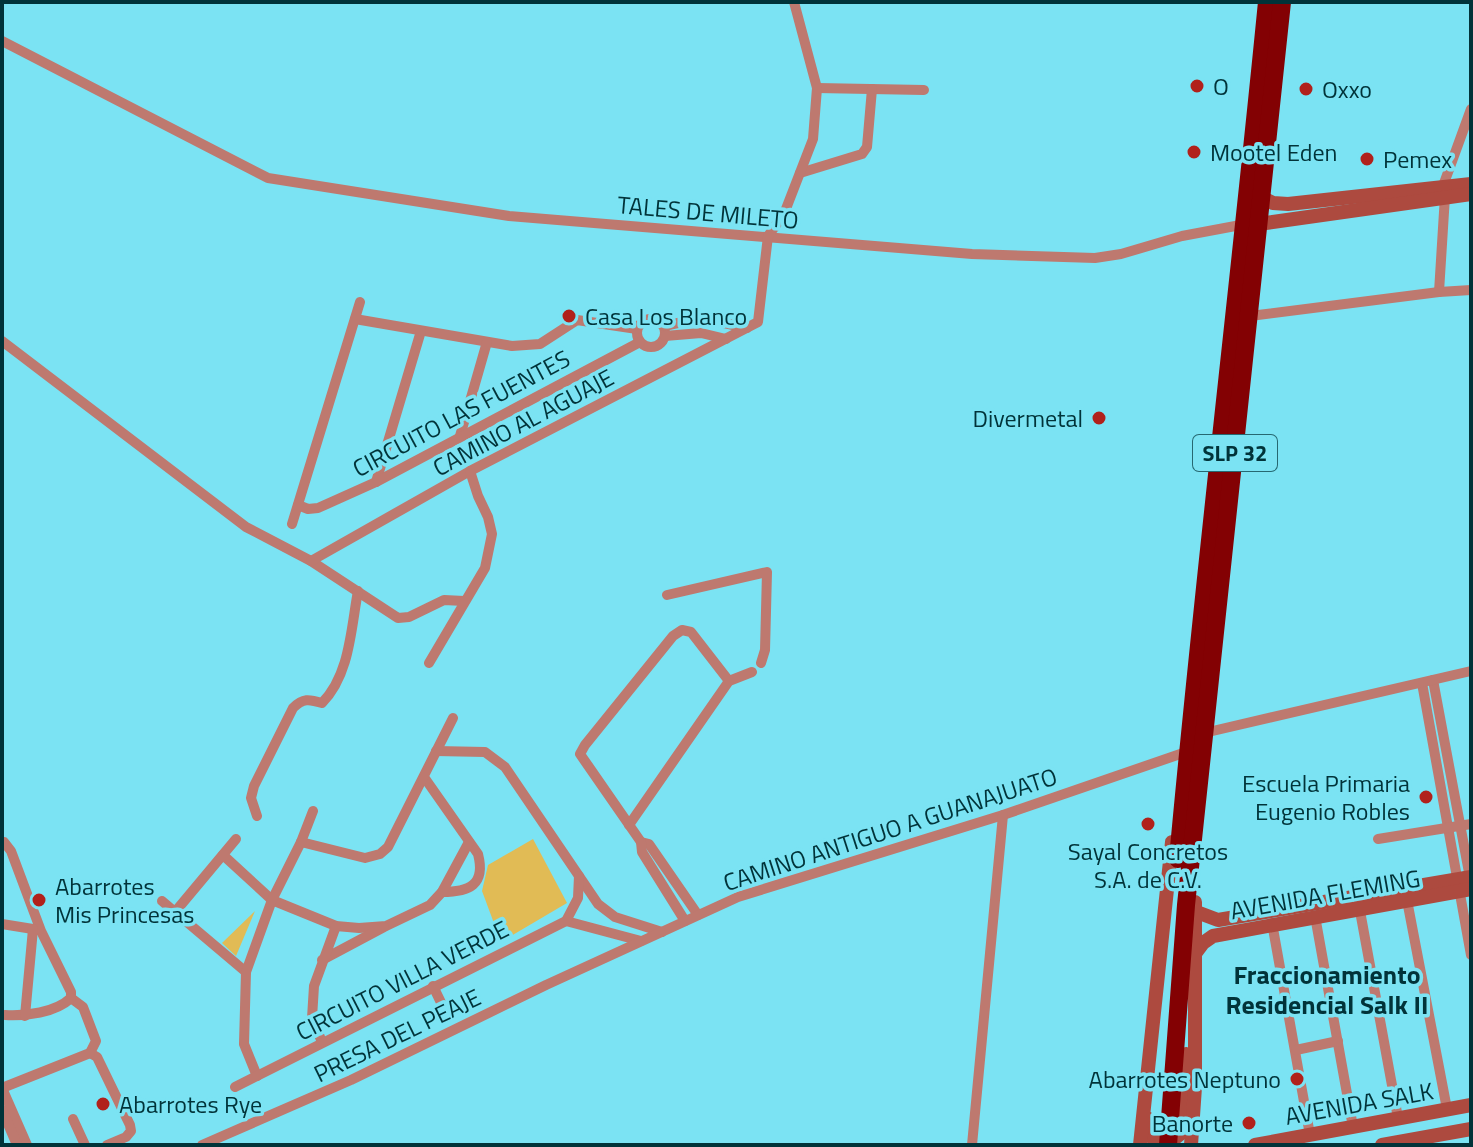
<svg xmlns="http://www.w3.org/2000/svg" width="1473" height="1147" font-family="'Titillium Web',sans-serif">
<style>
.green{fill:#e1bb55}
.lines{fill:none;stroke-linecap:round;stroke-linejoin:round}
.street{stroke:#be796f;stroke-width:10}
.secondary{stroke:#ad4a3f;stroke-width:14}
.highway{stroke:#830103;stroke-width:18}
.poi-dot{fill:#b1211b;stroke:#7be3f3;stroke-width:3}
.labels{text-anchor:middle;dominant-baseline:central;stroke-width:7;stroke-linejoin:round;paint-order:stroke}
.shield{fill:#7be3f3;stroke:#266871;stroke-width:2}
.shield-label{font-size:22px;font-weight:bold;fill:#013339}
.poi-label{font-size:24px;fill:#013339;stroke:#7be3f3;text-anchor:start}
.street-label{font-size:24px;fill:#013339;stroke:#7be3f3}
.neighbourhood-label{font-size:26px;font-weight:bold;fill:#013339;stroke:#7be3f3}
</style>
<rect width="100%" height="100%" fill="#7be3f3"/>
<g class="green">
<polygon points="533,839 567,903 501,942 482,891 488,865"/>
<polygon points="255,911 236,956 222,943"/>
</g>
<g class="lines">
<g class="street">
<polyline points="2,41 268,178 509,216 972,254 1095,258 1121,254 1182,236 1246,224"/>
<polyline points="817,88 924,90"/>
<polyline points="800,173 862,154 867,147 872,89"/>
<polyline points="1439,292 1445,196 1443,186 1471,109"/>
<polyline points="1250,316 1439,292 1471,290"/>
<circle cx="651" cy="333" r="14"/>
<polyline points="355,319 512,346 540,344 577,320 637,329"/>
<polyline points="664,326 701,318 747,328"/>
<polyline points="665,336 701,333 726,339"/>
<polyline points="2,341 246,527 311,561 398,618 409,617 444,600 464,601"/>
<polyline points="460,436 487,342"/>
<polyline points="376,482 421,331"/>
<polyline points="298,505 308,509 318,508 376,482 640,342"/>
<polyline points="292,524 360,302"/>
<polyline points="311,561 470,471 758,322 768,236 784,214 813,139 817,88 794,2"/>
<polyline points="667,595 767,572 765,650 761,663"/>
<polyline points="429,663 485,568 492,534 488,517 478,496 470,471"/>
<polyline points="1433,680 1471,883"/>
<polyline points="1422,683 1471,955"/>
<polyline points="1204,733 1471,671"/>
<polyline points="436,751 485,752 505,767 598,904 615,917 662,932"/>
<path d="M424 777 478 854C486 885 469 892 442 892"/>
<path d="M257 816 251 798 254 786 293 708C303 698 309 699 322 703 350 675 351 628 358 591"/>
<polyline points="629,825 729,681 752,672"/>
<polyline points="1378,839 1471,824"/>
<polyline points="4,842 11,851 41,931 71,992 71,998"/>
<polyline points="301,842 365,858 380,854 388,847 453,718"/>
<polyline points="641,842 649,844 698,915"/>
<polyline points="223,855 272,900 336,926 359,928 386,926 430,905 442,892 469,842"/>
<polyline points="1406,895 1447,1109"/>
<polyline points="162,901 246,972"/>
<polyline points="1360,911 1398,1118"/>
<polyline points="175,912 236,839"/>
<polyline points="1315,916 1353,1127"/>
<polyline points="566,921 641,941"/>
<polyline points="685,921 642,852 641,842 580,754 585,745 673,636 682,630 691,632 729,681"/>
<polyline points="1272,923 1310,1135"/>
<polyline points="2,924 39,930"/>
<polyline points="322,960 384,927"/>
<polyline points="433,986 447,1015"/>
<polyline points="71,998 83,1007 96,1041 90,1053"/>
<path d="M5 1015C26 1016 55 1013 71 998"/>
<polyline points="25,1016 33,929"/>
<polyline points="322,1042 312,1018 314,986 336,926"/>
<polyline points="1296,1050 1338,1041"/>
<polyline points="90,1053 97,1057 130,1125 131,1131 126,1137 107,1145"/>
<polyline points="257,1076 244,1044 246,972 272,900 301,842 313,811"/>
<polyline points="235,1087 566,921 578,898 579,876"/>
<polyline points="2,1088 90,1053"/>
<polyline points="2,1088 27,1145"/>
<polyline points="2,1110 17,1145"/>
<polyline points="73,1119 85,1145"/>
<polyline points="202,1145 351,1080 546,985 738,897 1003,815 1189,751"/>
<polyline points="972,1145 1003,815"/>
</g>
<g class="secondary">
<polyline points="1261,197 1273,203 1288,204 1471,184"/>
<polyline points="1259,224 1471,194"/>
<polyline points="1194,911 1218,920 1471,877"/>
<polyline points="1194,955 1203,943 1213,936 1471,889"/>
<polyline points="1147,1118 1149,1134 1155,1141 1169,1143 1180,1134 1186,1054"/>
<polyline points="1140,1145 1172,842"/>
<polyline points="1191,1145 1195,1087 1195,902"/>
<polyline points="1255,1145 1471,1105"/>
<polyline points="1382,1145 1471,1129"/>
</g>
<g class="highway">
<path d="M1178 859C1204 573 1239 288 1267 2"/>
<polyline points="1168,1145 1186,905 1282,2"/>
</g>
</g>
<g class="poi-dot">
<circle cx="1197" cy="86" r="8"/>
<circle cx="1306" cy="89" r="8"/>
<circle cx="1194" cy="152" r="8"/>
<circle cx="1367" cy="159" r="8"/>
<circle cx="569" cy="316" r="8"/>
<circle cx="1099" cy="418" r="8"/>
<circle cx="1426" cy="797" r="8"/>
<circle cx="1148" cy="824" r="8"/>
<circle cx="39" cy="900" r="8"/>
<circle cx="1297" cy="1079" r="8"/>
<circle cx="103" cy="1104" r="8"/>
<circle cx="1249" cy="1123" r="8"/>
</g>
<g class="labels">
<rect class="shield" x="1193" y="435" width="84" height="36" rx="6"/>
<g class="shield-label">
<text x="1235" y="453">SLP 32</text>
</g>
<g class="poi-label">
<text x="1213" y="86">O</text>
<text x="1322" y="89">Oxxo</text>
<text x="1210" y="152">Mootel Eden</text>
<text x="1383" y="159">Pemex</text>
<text x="585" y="316">Casa Los Blanco</text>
<text x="1083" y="418" text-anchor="end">Divermetal</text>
<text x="1410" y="783" text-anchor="end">Escuela Primaria<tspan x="1410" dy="28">Eugenio Robles</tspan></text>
<text x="1148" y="851" text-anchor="middle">Sayal Concretos<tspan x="1148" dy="28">S.A. de C.V.</tspan></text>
<text x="55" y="886">Abarrotes<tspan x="55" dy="28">Mis Princesas</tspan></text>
<text x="1281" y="1079" text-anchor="end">Abarrotes Neptuno</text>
<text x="119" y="1104">Abarrotes Rye</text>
<text x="1233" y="1123" text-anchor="end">Banorte</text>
</g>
<g class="street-label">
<text transform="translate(708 212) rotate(5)">TALES DE MILETO</text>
<text transform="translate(461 413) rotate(-28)">CIRCUITO LAS FUENTES</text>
<text transform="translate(523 422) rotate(-28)">CAMINO AL AGUAJE</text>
<text transform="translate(890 829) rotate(-18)">CAMINO ANTIGUO A GUANAJUATO</text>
<text transform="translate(1325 894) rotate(-10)">AVENIDA FLEMING</text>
<text transform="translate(402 980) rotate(-27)">CIRCUITO VILLA VERDE</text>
<text transform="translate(397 1035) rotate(-26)">PRESA DEL PEAJE</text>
<text transform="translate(1359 1103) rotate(-10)">AVENIDA SALK</text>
</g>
<g class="neighbourhood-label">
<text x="1327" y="974">Fraccionamiento<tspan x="1327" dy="30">Residencial Salk II</tspan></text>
</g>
</g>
<rect width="1473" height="1147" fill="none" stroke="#013339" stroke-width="8"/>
</svg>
